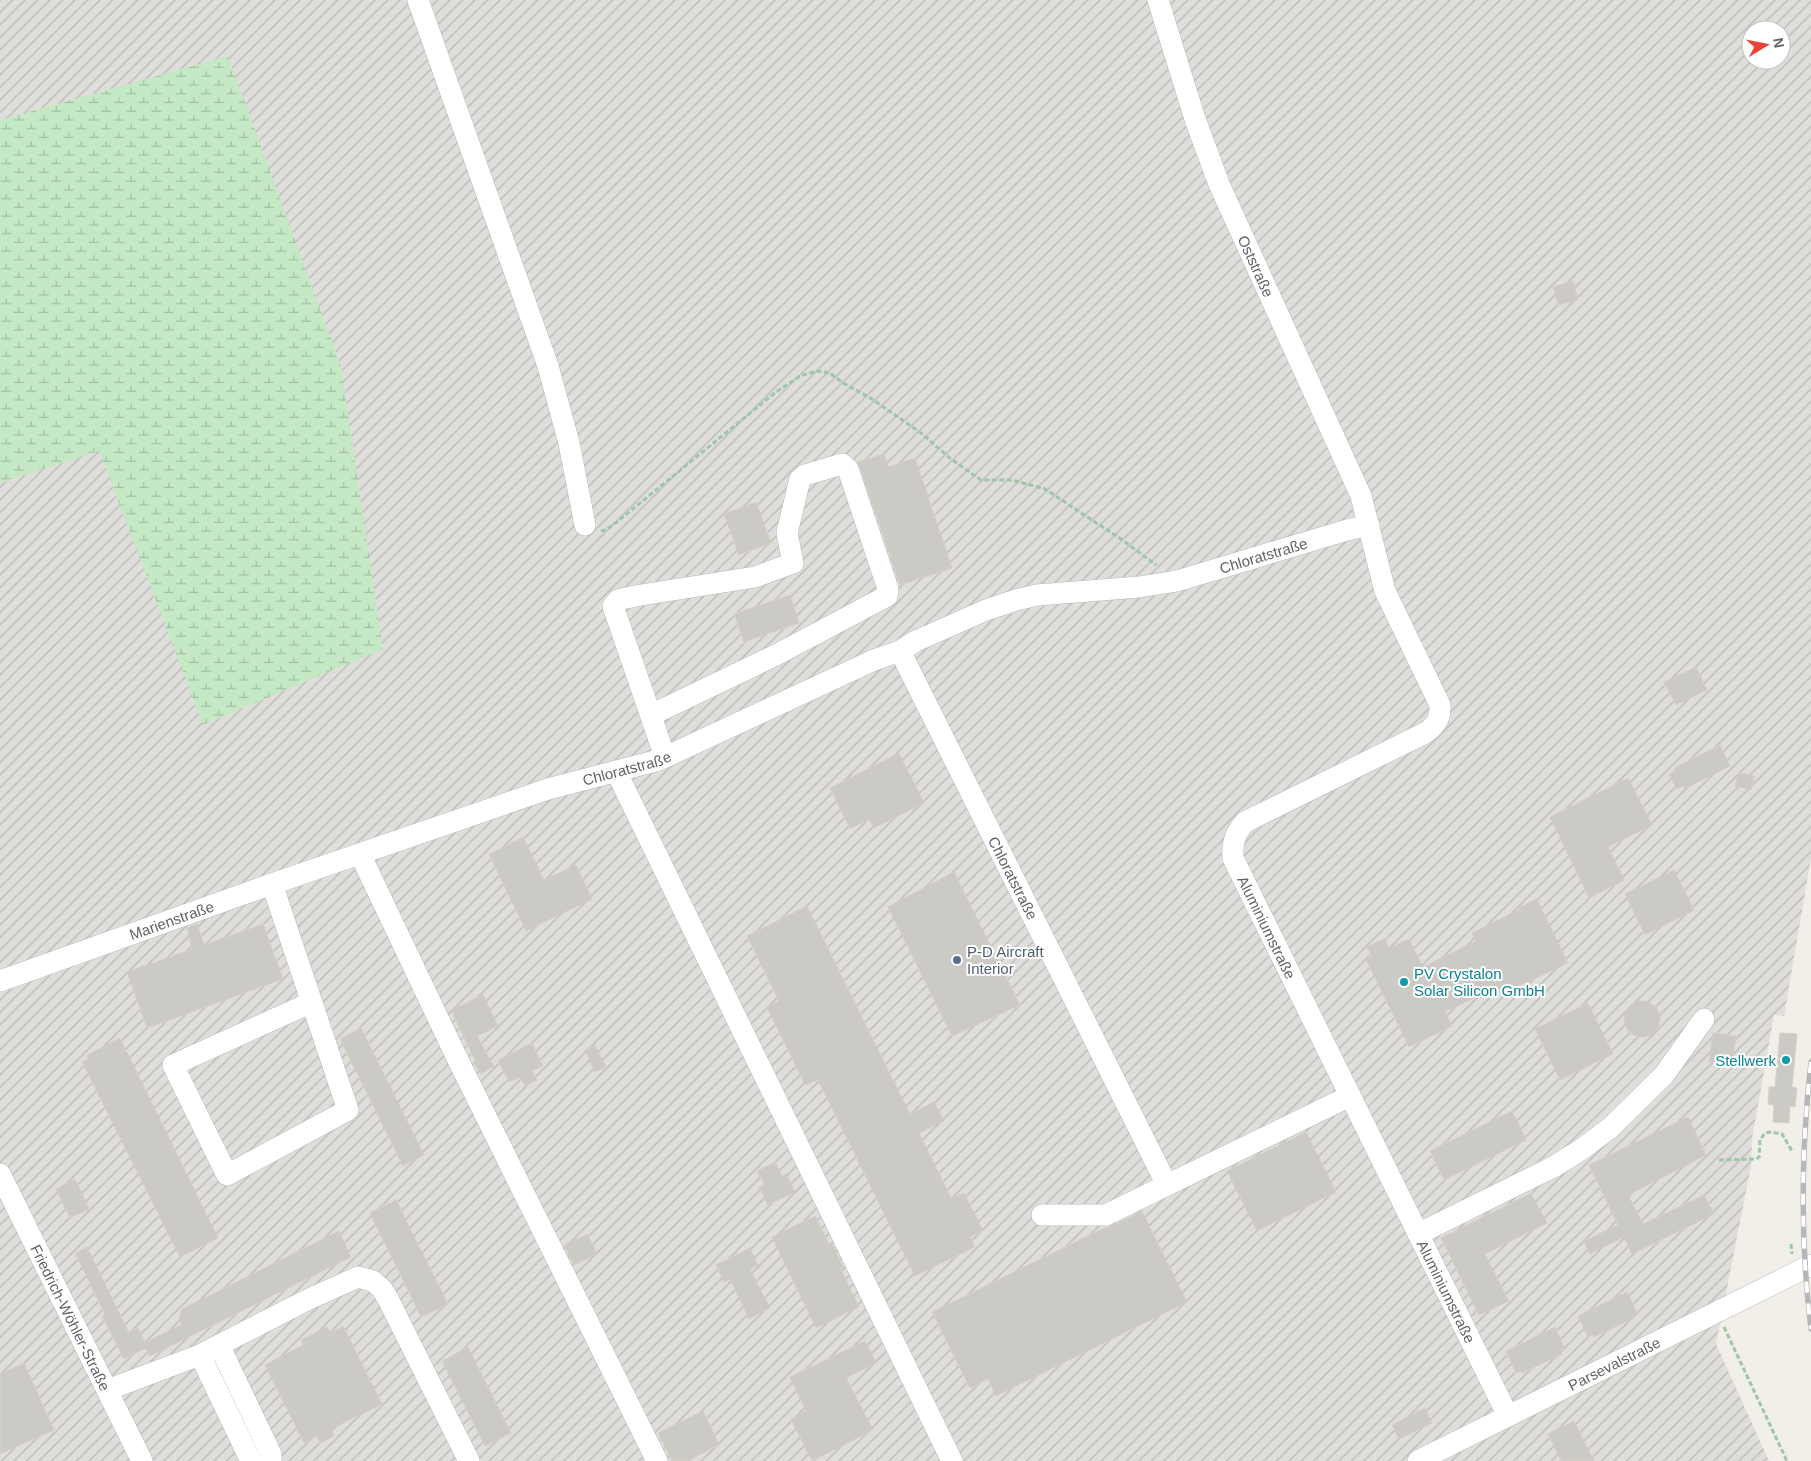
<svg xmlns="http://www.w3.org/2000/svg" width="1811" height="1461" font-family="Helvetica,sans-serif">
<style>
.industrial{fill:url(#industrial-furrows);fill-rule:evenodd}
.wetland{fill:url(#wetland-marsh)}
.building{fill:#cccac5;stroke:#d6d1c6}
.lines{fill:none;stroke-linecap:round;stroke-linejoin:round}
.minor-casing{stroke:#b5b8bc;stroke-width:22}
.path{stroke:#9cc7a9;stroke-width:3;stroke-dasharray:5 2.5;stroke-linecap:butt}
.minor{stroke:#fff;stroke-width:21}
.rail-casing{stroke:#b6b7b8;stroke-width:5.5}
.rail{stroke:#fff;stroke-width:4;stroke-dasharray:11;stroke-linecap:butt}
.service-dot{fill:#5c6f8a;stroke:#fff;stroke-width:2}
.culture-dot{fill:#0f9aa8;stroke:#fff;stroke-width:2}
.labels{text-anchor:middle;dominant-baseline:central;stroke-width:4;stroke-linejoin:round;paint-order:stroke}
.street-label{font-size:15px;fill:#5f6368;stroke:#fff}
.service-label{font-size:15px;fill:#4e5e75;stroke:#fff;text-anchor:start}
.culture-label{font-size:15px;fill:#0d838f;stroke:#fff;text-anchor:start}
</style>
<defs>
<pattern id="industrial-furrows" width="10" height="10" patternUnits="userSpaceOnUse" patternTransform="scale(1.25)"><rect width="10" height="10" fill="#e0deda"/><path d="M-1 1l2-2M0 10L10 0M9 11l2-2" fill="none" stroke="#b9b8b5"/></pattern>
<pattern id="wetland-marsh" width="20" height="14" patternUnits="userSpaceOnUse" patternTransform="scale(1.25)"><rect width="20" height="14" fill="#c5e8c5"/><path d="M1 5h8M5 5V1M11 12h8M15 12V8" fill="none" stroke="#a3c0a4"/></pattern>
</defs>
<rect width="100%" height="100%" fill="#f1efe8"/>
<path class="industrial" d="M0 0H1811V858L1784 1016 1774 1015 1752 1139 1751 1166 1716 1344 1769 1461H0ZM1751 30H1781V60H1751Z"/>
<polygon class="wetland" points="228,56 341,366 383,649 203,725 99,451 0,483 0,120"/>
<g class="building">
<polygon points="1573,281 1578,300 1558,305 1553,287"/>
<polygon points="884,454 888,467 915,458 952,568 900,585 858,462"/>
<polygon points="756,502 771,543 739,555 724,514"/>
<polygon points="790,595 799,623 744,642 734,614"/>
<polygon points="1696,667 1707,690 1676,705 1664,682"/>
<polygon points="1720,745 1730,766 1684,789 1683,786 1677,789 1669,774 1675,770 1674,768"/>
<polygon points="899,753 924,803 874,828 869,819 850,829 830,788"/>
<polygon points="1739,772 1754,776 1751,790 1735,786"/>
<polygon points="1628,778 1652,825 1608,847 1624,880 1589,898 1550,817"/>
<polygon points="523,837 544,880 576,865 592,899 526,931 489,854"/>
<polygon points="1674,870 1694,910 1645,935 1625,894"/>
<polygon points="954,872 1020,1005 952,1036 888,907"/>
<polygon points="1537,899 1568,963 1502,994 1498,986 1445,1012 1452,1026 1409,1047 1366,960 1372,957 1367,947 1385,938 1389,948 1409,939 1423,967 1476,941 1472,933 1519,910 1518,908"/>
<polygon points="807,906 910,1114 934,1102 944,1121 919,1133 951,1198 964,1193 983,1231 970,1237 975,1247 915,1276 818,1080 805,1085 767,1007 779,1001 747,936"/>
<polygon points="197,924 204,945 263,924 283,979 147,1028 127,972 139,968 142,965 145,966 192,949 187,928"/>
<polygon points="483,995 498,1026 477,1036 494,1066 481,1074 473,1061 475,1060 451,1010"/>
<circle cx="1642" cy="1019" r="18"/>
<polygon points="1588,1003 1613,1054 1560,1080 1535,1029"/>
<polygon points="361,1028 424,1155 403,1166 340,1039"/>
<polygon points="1713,1033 1736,1036 1732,1066 1709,1062"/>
<polygon points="1780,1033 1797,1034 1792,1087 1797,1088 1795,1107 1790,1106 1789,1123 1773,1122 1774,1105 1768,1104 1769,1087 1775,1087"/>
<polygon points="120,1038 218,1238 180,1257 82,1062 88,1059 87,1055"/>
<polygon points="532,1043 543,1066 532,1071 537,1080 525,1086 520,1077 509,1082 498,1060"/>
<polygon points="595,1045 606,1067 595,1072 585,1050"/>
<polygon points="1512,1111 1526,1140 1444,1180 1430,1151"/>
<polygon points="1688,1117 1706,1155 1628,1195 1643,1224 1704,1195 1714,1214 1632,1254 1624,1237 1590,1254 1584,1241 1618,1225 1589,1165"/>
<polygon points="1306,1132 1336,1192 1257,1231 1227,1171"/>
<polygon points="775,1162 782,1176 786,1174 795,1192 768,1205 759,1187 764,1184 757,1171"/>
<polygon points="75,1179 89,1209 70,1218 56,1189"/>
<polygon points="1531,1193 1547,1223 1485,1254 1509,1301 1479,1315 1441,1238"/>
<polygon points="396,1200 448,1304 421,1317 370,1213"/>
<polygon points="1142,1211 1187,1302 996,1396 988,1379 970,1388 932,1312 1104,1228 1112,1226"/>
<polygon points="815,1216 830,1246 833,1245 843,1267 840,1268 859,1307 816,1328 772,1237"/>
<polygon points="339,1231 351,1257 150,1356 146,1348 124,1359 102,1316 105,1315 75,1253 87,1247 129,1333 138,1328 145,1343 182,1324 179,1318 182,1309"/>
<polygon points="587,1234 597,1254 574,1265 564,1245"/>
<polygon points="750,1248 758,1265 750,1269 770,1308 749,1319 730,1279 724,1282 716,1265"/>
<polygon points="1627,1292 1637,1313 1633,1315 1634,1318 1594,1337 1593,1335 1588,1337 1578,1316"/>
<polygon points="343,1326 382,1404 331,1429 334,1436 320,1443 317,1436 304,1443 265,1365 303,1345 301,1340 327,1327 330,1333"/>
<polygon points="1555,1327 1565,1349 1560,1351 1562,1354 1522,1373 1521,1371 1516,1373 1506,1351"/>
<polygon points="865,1341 876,1363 846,1378 873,1430 812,1461 791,1419 806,1411 790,1377"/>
<polygon points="468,1347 511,1433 485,1446 442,1361"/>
<polygon points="24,1363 54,1430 0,1454 0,1374"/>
<polygon points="1425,1408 1432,1423 1399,1439 1392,1425"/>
<polygon points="703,1411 719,1445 687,1461 672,1461 658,1433"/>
<polygon points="1574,1421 1594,1461 1561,1461 1548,1434"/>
</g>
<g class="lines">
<defs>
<g id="minor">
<polyline points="418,0 548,366 569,443 585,525"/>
<path id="s1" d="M1158 0 1195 119 1219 184 1361 496 1385 591 1440 705C1441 718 1436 726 1425 733L1245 822C1235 833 1232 843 1233 858L1508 1416"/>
<polyline points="651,715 776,655 887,596 888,589 848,469 842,464 805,475 800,479 787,533 793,563 755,577 635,596 618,600 613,606 665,757"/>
<polyline points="616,771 952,1461"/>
<polyline points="360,854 457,1058 657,1461"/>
<polyline points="272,884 348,1110 227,1175 173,1065 312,1002"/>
<path id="s2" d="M0 981 272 884 548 789 659 760 874 660 900 651"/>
<path id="s3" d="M1350 1096 1167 1185 900 651 916 641 986 610 1016 600 1037 595 1139 587 1177 581 1347 530 1369 525"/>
<path id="s4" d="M0 1174 142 1461"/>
<polyline points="1042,1215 1106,1215 1167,1185"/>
<polyline points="1418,1234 1555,1166 1582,1149 1610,1128 1664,1075 1704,1019"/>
<polyline points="200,1355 251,1461"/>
<polyline points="107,1390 200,1355 219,1345"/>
<polyline points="271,1461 271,1454 219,1345 309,1299 358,1277 373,1281 382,1289 388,1299 469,1461"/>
<path id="s5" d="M1418 1461 1811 1265"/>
</g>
</defs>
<use href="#minor" class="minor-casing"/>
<g class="path">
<polyline points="601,531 606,530 618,521 776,392 800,376 817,371 830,373 843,383 869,397 921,433 951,459 981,480 1012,480 1045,489 1121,539 1156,565"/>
<polyline points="1719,1160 1756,1159 1759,1157 1760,1140 1765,1133 1771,1132 1782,1134 1792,1151"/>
<polyline points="1791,1244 1792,1254"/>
<polyline points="1724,1327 1787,1461"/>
</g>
<use href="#minor" class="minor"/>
<defs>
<path id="rail" d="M1811 1062C1801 1151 1800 1240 1811 1329"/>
</defs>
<use href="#rail" class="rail-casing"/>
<use href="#rail" class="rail"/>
</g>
<circle class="service-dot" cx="957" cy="960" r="5"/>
<g class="culture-dot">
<circle cx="1404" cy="982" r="5"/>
<circle cx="1786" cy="1060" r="5"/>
</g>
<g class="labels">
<g class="street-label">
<text stroke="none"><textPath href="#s1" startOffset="284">Oststraße</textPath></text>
<text stroke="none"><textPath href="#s3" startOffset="1180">Chloratstraße</textPath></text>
<text stroke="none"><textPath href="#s2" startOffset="662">Chloratstraße</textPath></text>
<text transform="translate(1013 878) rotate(63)">Chloratstraße</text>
<text stroke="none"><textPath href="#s2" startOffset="182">Marienstraße</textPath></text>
<text stroke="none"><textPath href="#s1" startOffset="1112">Aluminiumstraße</textPath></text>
<text stroke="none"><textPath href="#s1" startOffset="1518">Aluminiumstraße</textPath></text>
<text stroke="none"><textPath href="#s4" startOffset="160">Friedrich-Wöhler-Straße</textPath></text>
<text stroke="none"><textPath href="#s5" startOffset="219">Parsevalstraße</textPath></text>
</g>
<g class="service-label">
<text x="967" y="951">P-D Aircraft<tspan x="967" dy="17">Interior</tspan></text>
</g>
<g class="culture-label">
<text x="1414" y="973">PV Crystalon<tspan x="1414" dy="17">Solar Silicon GmbH</tspan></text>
<text x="1776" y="1060" text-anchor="end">Stellwerk</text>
</g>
</g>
<g transform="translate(1766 45) rotate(80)"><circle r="24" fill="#ffffff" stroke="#bfc1c3"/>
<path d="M0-4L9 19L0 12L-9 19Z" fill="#ea4335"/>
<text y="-8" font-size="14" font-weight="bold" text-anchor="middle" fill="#5f6368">N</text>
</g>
</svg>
